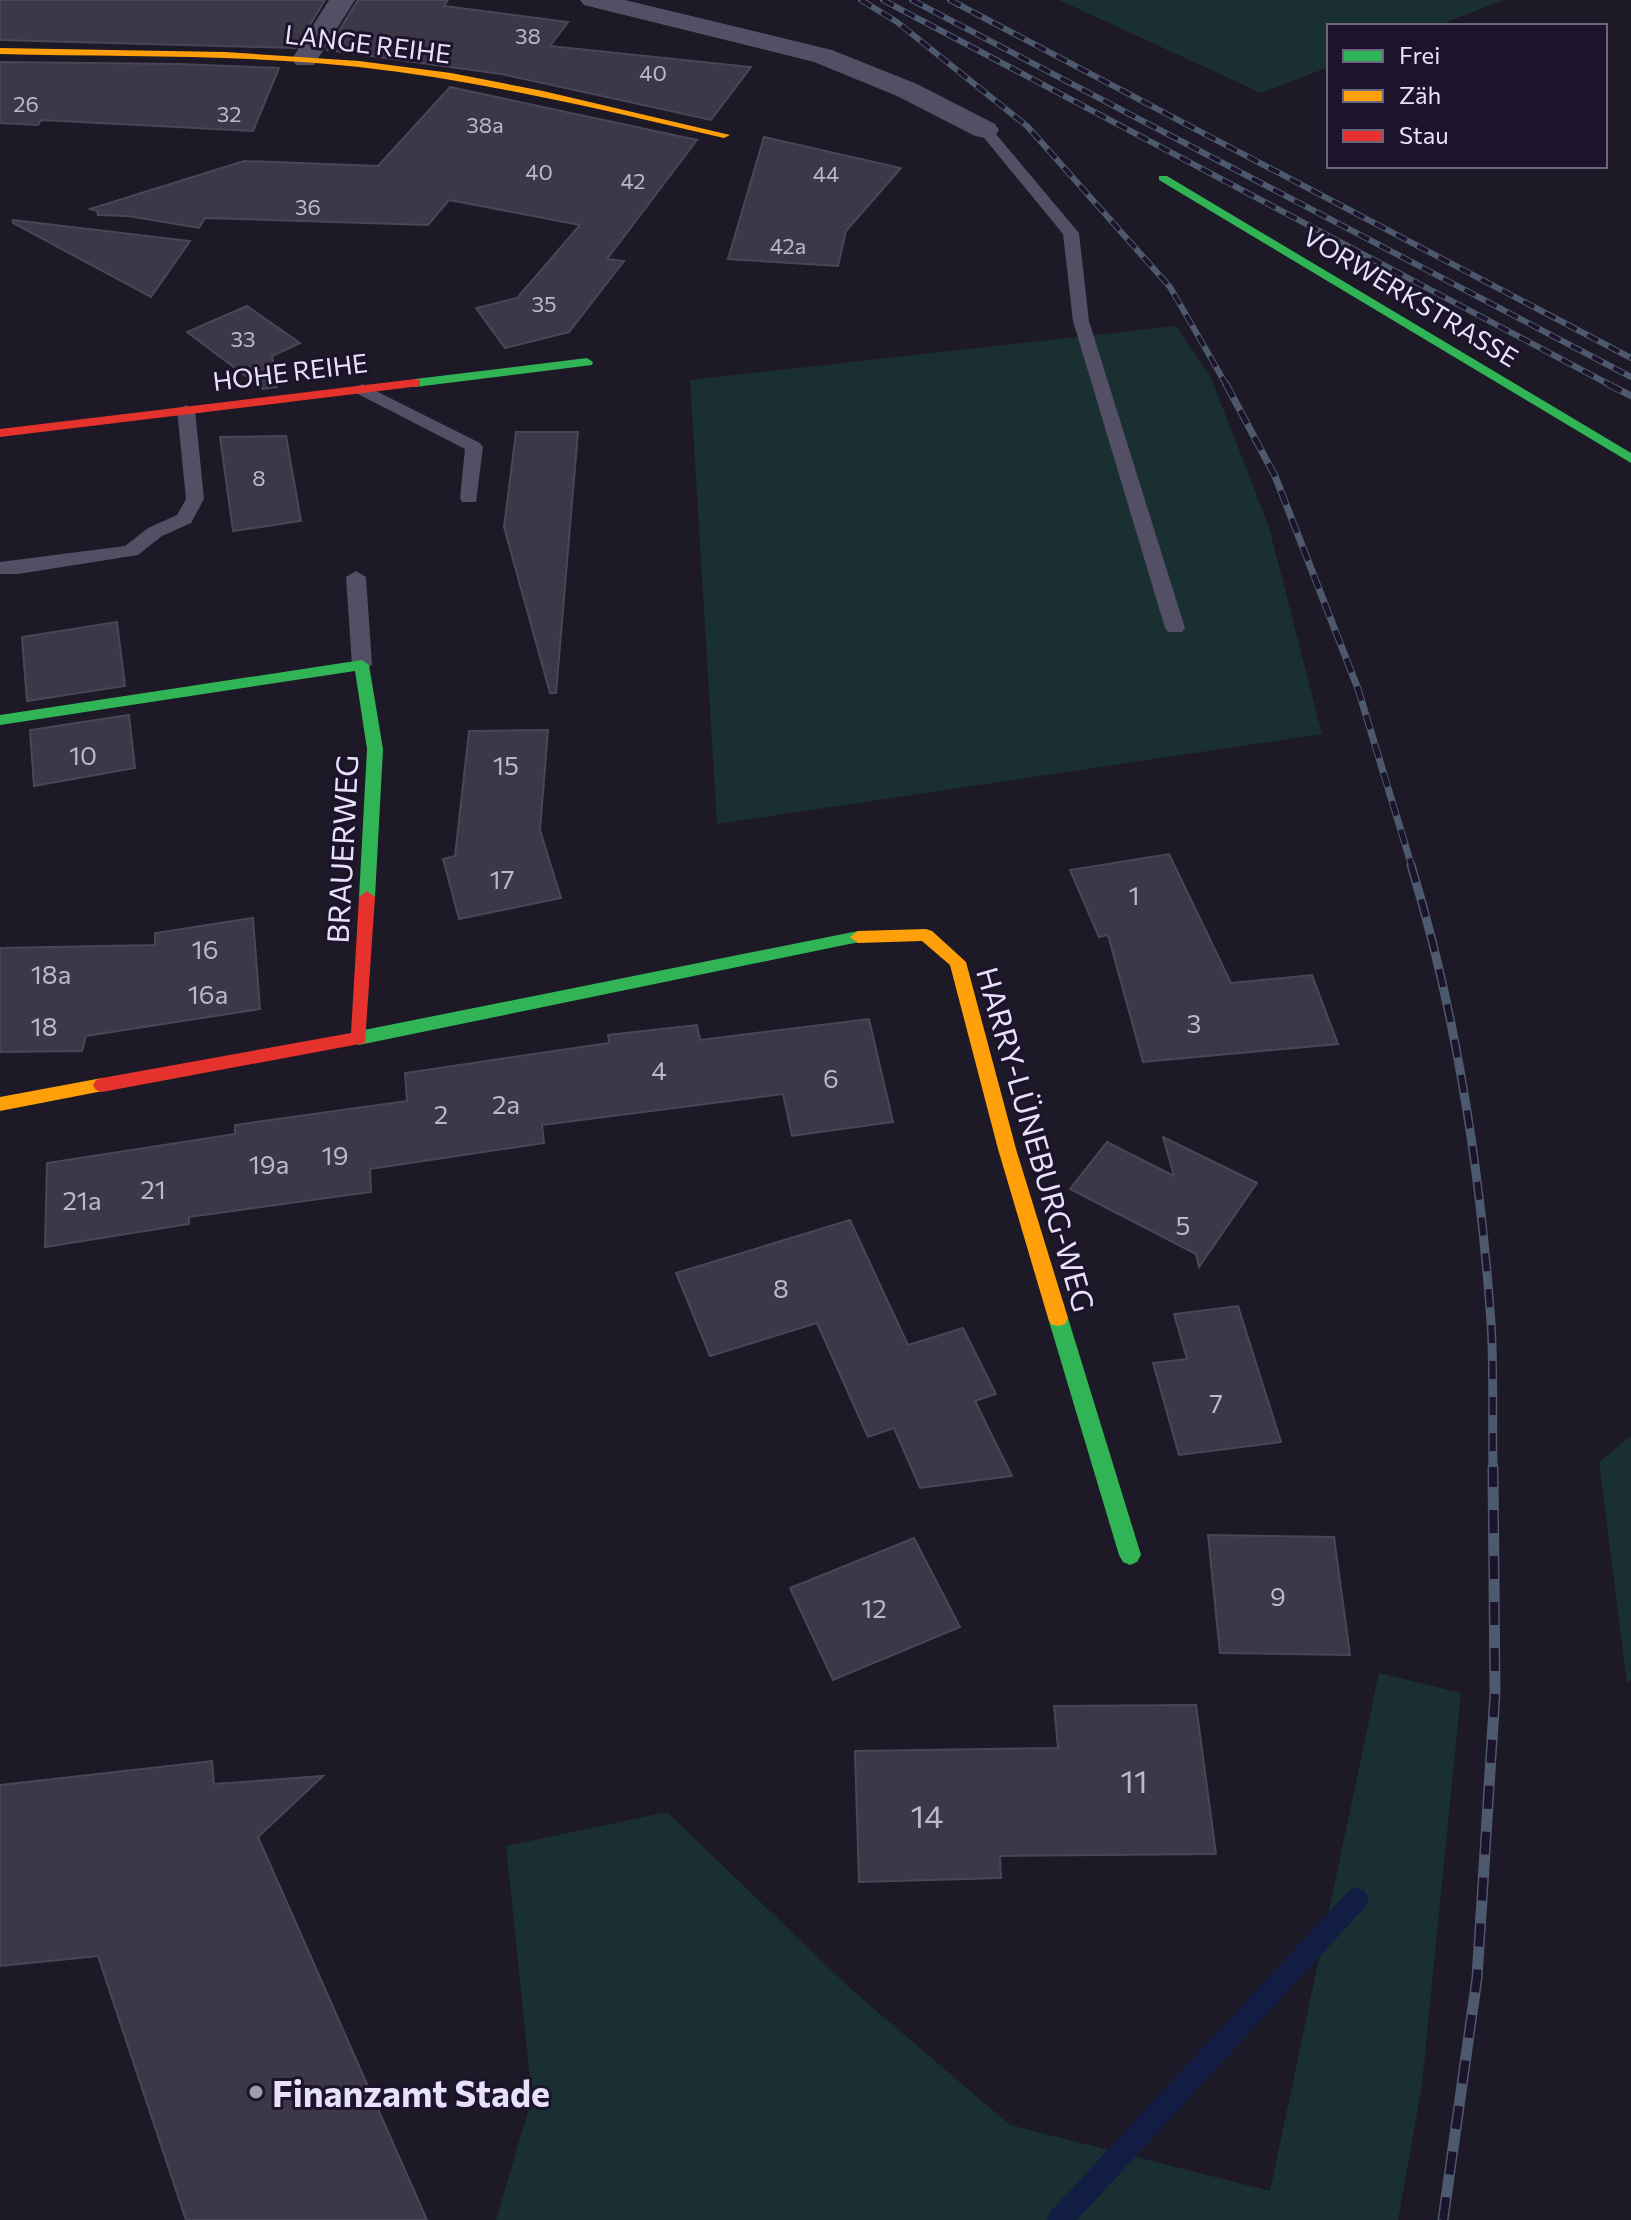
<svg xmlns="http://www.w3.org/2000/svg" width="1631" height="2220" font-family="Commissioner,sans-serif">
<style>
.green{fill:#192f32}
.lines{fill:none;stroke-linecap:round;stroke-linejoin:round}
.stream{fill:#121d44;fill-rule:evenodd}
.building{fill:#3d3847;stroke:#4b4558;stroke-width:2}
.lane{fill:#534f65;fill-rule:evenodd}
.street{fill:#534f65;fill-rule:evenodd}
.fast{fill:#30b455;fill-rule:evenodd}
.slow{fill:#ff9f0a;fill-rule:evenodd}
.jam{fill:#e5322d;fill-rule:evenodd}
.rail-far3-casing{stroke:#4d5a6d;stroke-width:6}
.rail-far2-casing{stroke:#4d5a6d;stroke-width:7}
.rail-far1-casing{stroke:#4d5a6d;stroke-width:9}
.rail-casing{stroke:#4d5a6d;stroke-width:11}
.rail-far3{stroke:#1b142b;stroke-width:4;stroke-dasharray:12;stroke-linecap:butt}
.rail-far2{stroke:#1b142b;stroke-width:5;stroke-dasharray:15;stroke-linecap:butt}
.rail-far1{stroke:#1b142b;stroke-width:6;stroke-dasharray:18;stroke-linecap:butt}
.rail{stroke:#1b142b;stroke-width:8;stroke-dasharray:23;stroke-linecap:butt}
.poi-dot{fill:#a09bb1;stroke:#1b142b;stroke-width:3}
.labels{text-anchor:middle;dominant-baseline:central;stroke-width:6;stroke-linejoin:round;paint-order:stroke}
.far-number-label{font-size:22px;fill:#bcb7cf}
.far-street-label{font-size:26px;fill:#e7e1fc;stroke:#1b142b}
.number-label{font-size:26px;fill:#bcb7cf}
.street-label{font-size:30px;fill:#e7e1fc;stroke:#1b142b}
.near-number-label{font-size:32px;fill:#bcb7cf}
.near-poi-label{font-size:36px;font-weight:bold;fill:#e7e1fc;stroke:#1b142b;text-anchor:start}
</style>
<rect width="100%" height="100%" fill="#1d1926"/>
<g class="green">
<polygon points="1059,0 1504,0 1436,26 1329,26 1329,67 1261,93"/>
<polygon points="1176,326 1211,378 1269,527 1322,734 717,824 690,380"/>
<polygon points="1631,1436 1631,1680 1627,1683 1599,1462"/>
<polygon points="1379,1673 1461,1693 1422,2085 1398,2220 496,2220 532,2098 506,1846 667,1812 852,1990 1010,2125 1270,2191"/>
</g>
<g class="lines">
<polygon class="stream" points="1357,1887 1365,1891 1369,1899 1365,1907 1077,2220 1047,2220 1051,2211 1349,1891"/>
</g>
<g class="building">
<polygon points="0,0 325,0 296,48 0,40"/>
<polygon points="358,0 448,0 444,6 568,22 550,46 751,67 711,120 501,74 327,50"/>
<polygon points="0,62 180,64 279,68 253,131 41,120 38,125 0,123"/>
<polygon points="450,87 697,140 607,259 624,261 569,332 505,348 476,308 517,298 580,225 449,200 428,225 205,218 199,228 128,216 98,215 97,211 90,209 244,161 378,166"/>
<polygon points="764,137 901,168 846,231 838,266 728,259"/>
<polygon points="13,220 190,241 151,297 13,223"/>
<polygon points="247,306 300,343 272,356 277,387 263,389 187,332"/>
<polygon points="516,432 578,432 556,693 550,693 504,527"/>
<polygon points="286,436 301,521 233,531 220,437"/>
<polygon points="117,622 125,686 27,701 22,637"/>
<polygon points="129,715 135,768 34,786 30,730"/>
<polygon points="548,730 540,830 561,898 459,919 443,859 455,856 469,731"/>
<polygon points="1169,854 1231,983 1312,975 1338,1044 1143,1062 1108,935 1099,937 1070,870"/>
<polygon points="253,918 260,1009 86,1036 82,1051 0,1052 0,948 155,945 155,933"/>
<polygon points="869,1019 893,1122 792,1136 783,1094 542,1125 544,1143 370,1169 371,1192 189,1217 189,1224 45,1247 47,1163 235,1134 235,1125 407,1101 405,1073 609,1043 608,1035 697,1025 700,1040"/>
<polygon points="1163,1137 1257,1183 1199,1267 1196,1254 1070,1189 1107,1142 1174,1176"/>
<polygon points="850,1220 908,1345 963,1328 996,1394 975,1401 1012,1476 920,1488 894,1428 868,1437 817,1323 710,1356 676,1273"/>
<polygon points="1238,1306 1281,1442 1179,1455 1153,1363 1187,1359 1174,1314"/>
<polygon points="1208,1535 1334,1537 1350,1655 1220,1653"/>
<polygon points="914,1538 960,1627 833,1680 790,1588"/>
<polygon points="1196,1705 1216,1854 1000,1856 1001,1878 859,1882 855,1751 1058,1748 1054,1706"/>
<polygon points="212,1761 214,1784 323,1776 258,1837 427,2220 186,2220 98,1956 0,1966 0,1785"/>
</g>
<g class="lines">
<g class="lane">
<polygon points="985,125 990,127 1079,233 1089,321 1185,628 1182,632 1168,632 1165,628 1073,321 1063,234 980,133 977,130"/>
<polygon points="362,384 480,443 483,447 476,502 462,502 460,498 465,449 356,393 353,389"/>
<polygon points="186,405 195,410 204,499 191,523 162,536 138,555 18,574 0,574 0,562 125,546 148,528 177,515 186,499 177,410"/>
<polygon points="356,571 366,577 372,665 362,671 352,665 346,577"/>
</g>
<g class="street">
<polygon points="329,0 355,0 314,65 296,65 292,59"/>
<polygon points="580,0 625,0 832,50 917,84 995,124 999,130 995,136 985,138 975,136 897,96 814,62 584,5"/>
</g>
<g class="fast">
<polygon points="1159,176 1167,176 1631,453 1631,463 1159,180"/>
<polygon points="587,358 593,362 592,365 415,387 408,383 415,379"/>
<polygon points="362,660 369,665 383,749 375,897 367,903 359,897 367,749 355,671 0,725 0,715"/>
<polygon points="858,931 866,937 864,941 359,1045 350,1038 359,1031"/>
<polygon points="1058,1310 1065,1312 1068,1318 1141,1555 1137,1562 1130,1565 1123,1562 1119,1555 1048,1318 1051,1312"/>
</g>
<g class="slow">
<path d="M0 48 225 52 359 61 451 73 543 91 730 135 724 138C603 110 483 81 359 67 240 54 120 57 0 54Z"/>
<polygon points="926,929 932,931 966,962 1016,1149 1068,1318 1065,1324 1058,1326 1051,1324 1048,1318 998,1149 950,965 922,941 858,943 850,937 858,931"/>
<polygon points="102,1078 108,1080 111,1085 108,1090 0,1111 0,1097"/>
</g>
<g class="jam">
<polygon points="415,379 420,380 420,386 0,437 0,429"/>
<polygon points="367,891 375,897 365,1043 102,1092 96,1090 93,1085 96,1080 102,1078 351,1033 359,897"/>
</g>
<defs>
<g id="rail-far3">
<polyline points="861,0 897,22 1027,126 1170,287 1227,386"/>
<polyline points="883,0 1612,386"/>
<polyline points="912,0 1631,377"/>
<polyline points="950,0 1631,358"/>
</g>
<g id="rail-far2">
<polyline points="1226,384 1275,476 1358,689 1412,867"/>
<polyline points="1608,384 1631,396"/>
</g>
<path id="rail-far1" d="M1411 865C1456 1013 1480 1168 1491 1322 1494 1370 1492 1420 1493 1469"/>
<polyline id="rail" points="1443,2220 1477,1978 1495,1693 1493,1467"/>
</defs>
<use href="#rail-far3" class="rail-far3-casing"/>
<use href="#rail-far2" class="rail-far2-casing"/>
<use href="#rail-far1" class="rail-far1-casing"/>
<use href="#rail" class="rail-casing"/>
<use href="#rail-far3" class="rail-far3"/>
<use href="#rail-far2" class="rail-far2"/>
<use href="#rail-far1" class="rail-far1"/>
<use href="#rail" class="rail"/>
</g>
<circle class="poi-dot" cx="256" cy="2092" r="8"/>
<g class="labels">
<g class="far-number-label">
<text x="528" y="35">38</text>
<text x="653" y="72">40</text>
<text x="26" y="103">26</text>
<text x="229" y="113">32</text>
<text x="485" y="124">38a</text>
<text x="539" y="171">40</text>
<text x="826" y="173">44</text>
<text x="633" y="180">42</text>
<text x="308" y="206">36</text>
<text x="788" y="245">42a</text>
<text x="544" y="303">35</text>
<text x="243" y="338">33</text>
<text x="259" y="477">8</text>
</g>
<g class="far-street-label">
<text transform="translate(368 43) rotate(7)">LANGE REIHE</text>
<text transform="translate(1411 296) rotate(31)">VORWERKSTRASSE</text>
<text transform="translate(290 371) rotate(-7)">HOHE REIHE</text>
</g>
<g class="number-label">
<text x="83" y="754">10</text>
<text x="506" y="764">15</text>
<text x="502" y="878">17</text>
<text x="1134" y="894">1</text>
<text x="205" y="948">16</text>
<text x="51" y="973">18a</text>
<text x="208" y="993">16a</text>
<text x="1194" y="1022">3</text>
<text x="44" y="1025">18</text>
<text x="659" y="1069">4</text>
<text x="831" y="1077">6</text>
<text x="506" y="1103">2a</text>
<text x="441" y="1113">2</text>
<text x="335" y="1154">19</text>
<text x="269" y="1163">19a</text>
<text x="153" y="1188">21</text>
<text x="82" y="1199">21a</text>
<text x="1183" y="1224">5</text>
<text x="781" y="1287">8</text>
<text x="1216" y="1402">7</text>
<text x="1278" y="1595">9</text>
<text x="874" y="1607">12</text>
</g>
<g class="street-label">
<text transform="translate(341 849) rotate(-87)">BRAUERWEG</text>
<text transform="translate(1037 1139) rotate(74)">HARRY-LÜNEBURG-WEG</text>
</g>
<g class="near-number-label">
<text x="1134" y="1780">11</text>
<text x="927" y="1815">14</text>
</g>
<g class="near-poi-label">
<text x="272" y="2092">Finanzamt Stade</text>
</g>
</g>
<rect x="1327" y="24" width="280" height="144" fill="#1b142b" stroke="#6d667f" stroke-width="2"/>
<rect x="1343" y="50" width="40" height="12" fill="#30b455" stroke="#6d667f" stroke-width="2"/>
<text x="1399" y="64" font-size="24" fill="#e7e1fc">Frei</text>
<rect x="1343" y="90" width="40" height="12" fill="#ff9f0a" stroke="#6d667f" stroke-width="2"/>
<text x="1399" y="104" font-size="24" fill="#e7e1fc">Zäh</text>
<rect x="1343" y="130" width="40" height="12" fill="#e5322d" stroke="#6d667f" stroke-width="2"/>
<text x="1399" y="144" font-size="24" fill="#e7e1fc">Stau</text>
</svg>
